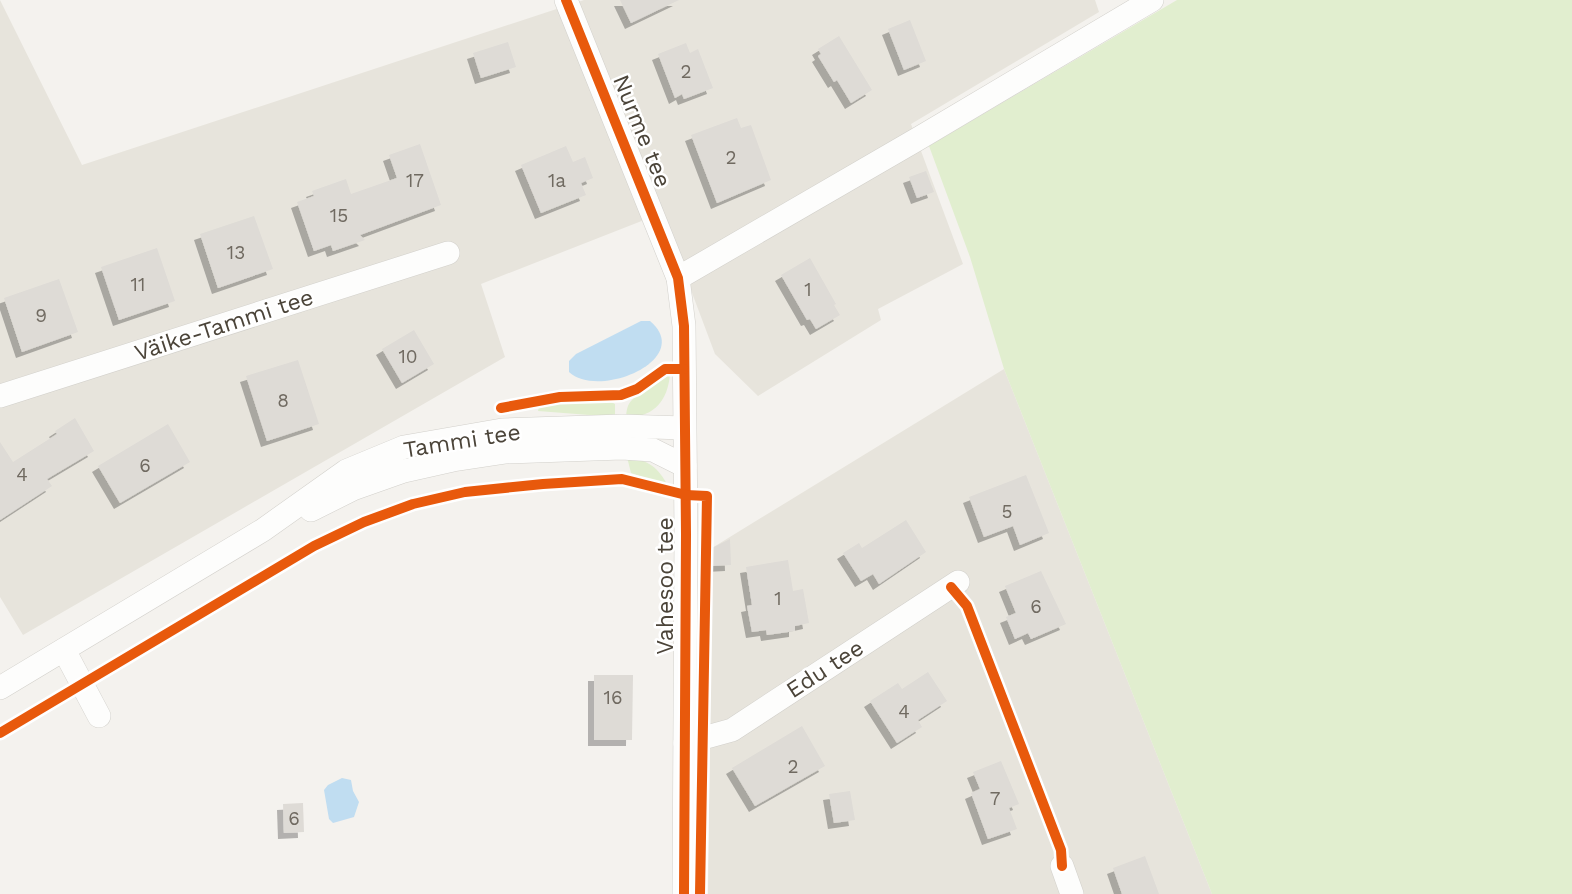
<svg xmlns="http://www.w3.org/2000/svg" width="1572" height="894" font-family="'Work Sans',sans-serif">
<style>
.residential{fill:#e7e4dc}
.green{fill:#e1eecf}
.water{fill:#c0ddf1}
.building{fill:#dedbd6;filter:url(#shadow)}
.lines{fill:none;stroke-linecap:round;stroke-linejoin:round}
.minor-casing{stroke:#d2d0cb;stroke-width:24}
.minor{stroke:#fdfdfc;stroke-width:23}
.cycleway-casing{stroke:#fff;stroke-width:15}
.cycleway{stroke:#e8590c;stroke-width:10}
.labels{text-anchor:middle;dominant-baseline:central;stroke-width:5;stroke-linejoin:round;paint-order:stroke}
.number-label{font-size:19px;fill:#706a61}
.street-label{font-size:23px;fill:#4b4439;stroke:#fff}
</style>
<defs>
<filter id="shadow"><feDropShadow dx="-6" dy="6" stdDeviation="0" flood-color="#0004"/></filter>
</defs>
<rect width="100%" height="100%" fill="#f4f2ee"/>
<g class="residential">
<polygon points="0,0 82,165 584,0 1095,0 1099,12 911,124 963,264 878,309 881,320 758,396 715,354 662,213 481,284 505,357 23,635 0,597"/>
<polygon points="1004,369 1212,894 708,894 712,548"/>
</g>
<g class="green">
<polygon points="1177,0 1572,0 1572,894 1212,894 1004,369 970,257 929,146"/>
<path d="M670 374C668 400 654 418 626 417 626 415 627 408 628 406 632 396 660 376 670 374Z"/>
<polygon points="605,399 615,404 615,417 538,411 540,403 543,402"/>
<path d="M627 457C648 460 658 467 668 486L631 473Z"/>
</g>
<g class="water">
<path d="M641 321H650C695 359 599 400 569 372V361L576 354Z"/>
<polygon points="342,778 351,780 353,791 359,802 354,817 333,823 329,819 324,790 328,785"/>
</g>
<g class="building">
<polygon points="620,0 679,0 631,23"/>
<polygon points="910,20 926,61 904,70 888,29"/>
<polygon points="839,36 872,90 851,103 837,80 834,82 818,56 821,54 818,49"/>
<polygon points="508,42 516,67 481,78 473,53"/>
<polygon points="686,43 690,53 698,49 713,88 684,99 682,94 675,98 658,54"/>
<polygon points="737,118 741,128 751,125 771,180 717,203 691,135"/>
<polygon points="420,144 441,205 360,235 365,240 333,251 331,245 314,251 297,202 314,196 312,191 346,179 351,194 397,178 389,155"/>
<polygon points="566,146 573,162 585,157 593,178 581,183 586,195 541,213 521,165"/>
<polygon points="926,171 934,192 917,198 909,177"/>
<polygon points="254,216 273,269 218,288 200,234"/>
<polygon points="157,248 175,301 119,320 101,267"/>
<polygon points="810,258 836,304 834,305 840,315 816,329 810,319 807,320 781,275"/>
<polygon points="59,279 78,332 22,352 4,298"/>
<polygon points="414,330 434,364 402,383 382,349"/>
<polygon points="298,360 319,424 267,441 246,376"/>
<polygon points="75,418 94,451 47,479 52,486 0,520 0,442 13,462 57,434 55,431"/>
<polygon points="168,424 190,462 120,503 98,466"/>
<polygon points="1026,475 1049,533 1020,545 1013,526 984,537 969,497"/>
<polygon points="906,520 926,552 879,584 873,574 861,581 843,553 859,543 862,548"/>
<polygon points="730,539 731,565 712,566 712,548"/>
<polygon points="788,560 793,591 803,589 809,623 795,626 795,631 767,635 766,630 752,632 747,606 752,605 746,567"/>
<polygon points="1041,571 1066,624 1031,639 1028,633 1015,639 1006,617 1016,613 1005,586"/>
<polygon points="928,672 947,701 918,720 922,727 897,743 870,701 898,683 902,689"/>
<polygon points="594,675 633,675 632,740 594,740"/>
<polygon points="802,726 825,766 755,806 732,768"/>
<polygon points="1001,761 1019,804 1009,808 1017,829 988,839 971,793 980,789 973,772"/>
<polygon points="850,791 855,820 834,823 829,794"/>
<polygon points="303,803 304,832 284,833 283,804"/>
<polygon points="1145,856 1159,894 1122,894 1113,868"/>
</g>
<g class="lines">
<defs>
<g id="minor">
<polyline points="566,0 678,278 684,326 686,534 684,894"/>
<polyline points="678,278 916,140 1152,0"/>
<polyline points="0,396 448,253"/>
<polyline points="311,510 353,489 404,471 453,460 506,452 622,448 653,450 685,466"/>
<polyline points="64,650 99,716"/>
<polyline points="0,688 263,530 346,471 404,447 502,430 622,426 684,428"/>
<polyline points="685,743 732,730 958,582"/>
<polyline points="1062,866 1072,894"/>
</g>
</defs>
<use href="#minor" class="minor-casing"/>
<use href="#minor" class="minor"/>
<defs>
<g id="cycleway">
<polyline points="566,0 678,278 684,326 686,534 684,894"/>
<polyline points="501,408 560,397 621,395 637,389 665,369 684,369"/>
<polyline points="951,587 967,606 1061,850 1062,866"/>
<polyline points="0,733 314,546 364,522 413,504 465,492 543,484 622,479 686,495 707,496 700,894"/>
</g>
</defs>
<use href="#cycleway" class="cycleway-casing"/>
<use href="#cycleway" class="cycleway"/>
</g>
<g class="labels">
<g class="number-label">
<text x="686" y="71">2</text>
<text x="731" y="157">2</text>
<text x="415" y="180">17</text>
<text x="557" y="180">1a</text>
<text x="339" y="215">15</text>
<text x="236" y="252">13</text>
<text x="138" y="284">11</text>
<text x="808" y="289">1</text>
<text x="41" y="315">9</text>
<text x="408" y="356">10</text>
<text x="283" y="400">8</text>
<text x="145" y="465">6</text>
<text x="22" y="474">4</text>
<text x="1007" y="511">5</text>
<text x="778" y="598">1</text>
<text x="1036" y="606">6</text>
<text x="613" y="697">16</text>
<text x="904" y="711">4</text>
<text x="793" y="766">2</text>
<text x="995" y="798">7</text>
<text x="294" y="818">6</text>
</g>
<g class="street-label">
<text transform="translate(642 131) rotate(68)">Nurme tee</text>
<text transform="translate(224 325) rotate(-18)">Väike-Tammi tee</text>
<text transform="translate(462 441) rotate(-9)">Tammi tee</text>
<text transform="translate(665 586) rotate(-90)">Vahesoo tee</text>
<text transform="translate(825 669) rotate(-33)">Edu tee</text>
</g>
</g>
</svg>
